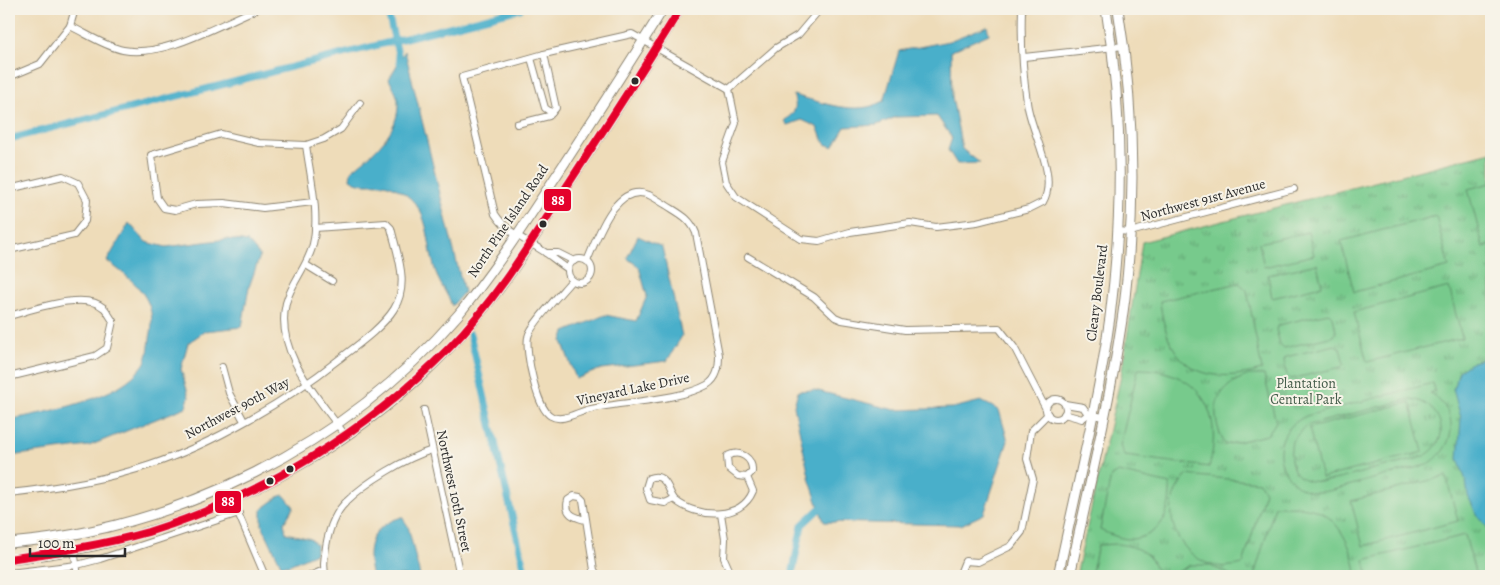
<svg xmlns="http://www.w3.org/2000/svg" width="1500" height="585" font-family="Alegreya,serif">
<style>
.park{fill:url(#park-tufts);stroke:#517a5c}
.garden{fill:#77ca8c;stroke:#517a5c;fill-rule:evenodd}
.water{fill:#4aafca;stroke:#3a6d7a}
.lines{fill:none;stroke-linecap:round;stroke-linejoin:round}
.canal{stroke:#4aafca;stroke-width:7}
.street-casing{stroke:#8c8472;stroke-width:8}
.secondary-casing{stroke:#8c8472;stroke-width:11}
.street{stroke:#fff;stroke-width:6}
.secondary{stroke:#fff;stroke-width:9}
.bus-1-casing{stroke:#f7f3e8;stroke-width:11}
.bus-1{stroke:#e4002b;stroke-width:8}
.bus-dot{fill:#2b2b2b;stroke:#f7f3e8;stroke-width:2}
.labels{text-anchor:middle;dominant-baseline:central;stroke-width:4;stroke-linejoin:round;paint-order:stroke}
.street-label{font-size:14px;fill:#2b2b2b;stroke:#f7f3e8}
.park-label{font-size:14px;fill:#425b48;stroke:#f7f3e8}
.line-badge{stroke:#f7f3e8;stroke-width:2}
.badge-label{font-size:14px;text-anchor:middle;font-weight:bold;fill:#fff}
</style>
<defs>
<pattern id="park-tufts" width="24" height="20" patternUnits="userSpaceOnUse" patternTransform="scale(1.25)"><rect width="24" height="20" fill="#77ca8c"/><path d="M3 7l-1-3M5 7V3M7 7l1-3M15 17l-1-3M17 17v-4M19 17l1-3" fill="none" stroke="#62a473"/></pattern>
</defs>
<rect width="100%" height="100%" fill="#f7f3e8"/>
<filter id="ink" filterUnits="userSpaceOnUse"><feTurbulence type="fractalNoise" baseFrequency=".02" numOctaves="2"/><feDisplacementMap in="SourceGraphic" scale="10" xChannelSelector="R" yChannelSelector="G"/><feConvolveMatrix kernelMatrix="1 2 1 2 8 2 1 2 1" color-interpolation-filters="sRGB"/></filter>
<filter id="wash" filterUnits="userSpaceOnUse"><feTurbulence type="fractalNoise" baseFrequency=".0096" numOctaves="4" result="noise"/><feDisplacementMap in="SourceGraphic" scale="20" xChannelSelector="R" yChannelSelector="G"/><feGaussianBlur stdDeviation="1.12" result="paint"/><feColorMatrix in="noise" values="0 0 0 0 0 0 0 0 0 0 0 0 0 0 0 0 0 1.4 0 .05"/><feComposite in="paint" operator="in"/></filter>
<g filter="url(#wash)">
<rect width="100%" height="100%" fill="#eedcb9"/>
<polygon class="park" points="1491,152 1491,576 1076,576 1121,376 1142,242"/>
<g class="garden">
<polygon points="1491,183 1491,245 1483,247 1468,189"/>
<polygon points="1436,216 1449,267 1354,292 1341,241"/>
<polygon points="1308,232 1314,255 1264,267 1259,243"/>
<polygon points="1317,264 1322,286 1272,298 1268,275"/>
<path d="M1239 283 1247 290 1262 370C1199 387 1167 365 1160 301Z"/>
<polygon points="1449,287 1462,338 1367,362 1354,312"/>
<polygon points="1328,313 1333,316 1336,332 1334,336 1284,348 1280,344 1276,329 1279,325"/>
<polygon points="1335,345 1340,348 1344,364 1341,367 1291,379 1287,376 1284,360 1286,357"/>
<path d="M1138 369C1197 369 1225 410 1209 467L1125 456 1120 446Z"/>
<path d="M1249 375H1264L1276 422 1267 435 1225 445C1209 413 1212 388 1249 375Z"/>
<path d="M1433 383 1435 391 1430 393C1461 413 1456 447 1427 465 1403 471 1379 477 1355 484 1342 487 1328 493 1314 492 1295 490 1279 470 1280 451 1281 433 1292 423 1306 416ZM1410 399C1437 401 1454 434 1429 453 1416 462 1393 464 1377 468 1345 477 1281 504 1292 441L1305 426Z"/>
<polygon points="1410,402 1423,452 1322,478 1309,428"/>
<path d="M1118 472 1170 484C1171 509 1164 535 1133 539 1123 540 1109 534 1100 530L1111 476Z"/>
<path d="M1186 475 1259 482 1265 492 1243 564C1233 566 1222 568 1212 565 1185 557 1166 528 1173 499 1175 490 1181 482 1186 475Z"/>
<polygon points="1446,476 1458,521 1363,546 1351,501"/>
<path d="M1275 506C1289 506 1309 506 1322 513 1342 524 1355 554 1356 576H1254Z"/>
<polygon points="1465,535 1476,576 1368,576 1364,560"/>
<path d="M1117 544C1137 546 1155 554 1157 576H1091L1098 545Z"/>
<polygon points="1190,565 1208,565 1229,574 1229,576 1170,576"/>
</g>
<g class="water">
<path d="M987 26 989 34 951 51 952 97 962 149 980 163 957 164 948 150 952 138 937 116 896 117 877 125 845 127 833 147 825 144 817 127 802 120 787 125 784 121C795 112 798 109 793 95 822 102 856 117 884 101L899 51 949 41Z"/>
<path d="M405 51 464 292 452 306C449 296 442 288 438 278 423 241 436 206 391 186 377 180 364 189 350 179L351 171C373 153 400 132 398 101 398 95 392 86 389 79Z"/>
<path d="M129 223 146 242 166 247 227 239 248 242 260 256 249 287 242 327 205 331 188 343 181 369 189 397 186 407 89 446 9 456V420C49 411 120 400 144 364 148 358 149 346 150 338 159 299 135 282 107 261Z"/>
<polygon points="638,236 662,247 682,336 667,361 601,369 576,379 562,341 565,332 605,315 636,321 647,296 639,267 627,258"/>
<polygon points="1491,356 1491,532 1477,515 1468,496 1466,481 1458,459 1461,418 1453,389 1459,371 1473,362"/>
<polygon points="814,390 895,410 953,408 981,401 999,410 1008,441 984,514 961,525 824,522 810,481 794,406 798,391"/>
<polygon points="284,495 294,507 284,523 286,533 311,539 316,545 316,553 289,565 281,565 262,525 262,509 280,496"/>
<path d="M402 517 408 526 420 576H372C364 547 371 526 402 517Z"/>
</g>
<g class="lines">
<g class="canal">
<polyline points="387,9 402,70"/>
<polyline points="9,139 520,9"/>
<polyline points="470,334 526,576"/>
<polyline points="794,576 793,570 802,525 819,509"/>
</g>
</g>
</g>
<g filter="url(#ink)">
<g class="lines">
<defs>
<g id="street">
<path d="M70 26C87 34 104 46 123 50 165 58 219 24 257 9"/>
<polyline points="1024,57 1124,46"/>
<polyline points="531,58 545,108 552,113"/>
<polyline points="9,77 40,64 70,26 75,9"/>
<path d="M729 89 736 123 722 162 726 182 736 197 801 239 819 241 850 232 910 223 936 227 977 222 1029 209 1043 202C1059 175 1030 131 1027 102 1023 74 1021 36 1022 9"/>
<polyline points="517,124 549,116 556,108 544,54"/>
<path d="M306 145C310 176 320 213 313 244 308 266 292 281 286 303 274 353 319 398 345 435"/>
<polyline points="9,189 63,176 78,183 87,200 85,221 74,235 9,250"/>
<polyline points="313,202 263,208 224,203 196,204 175,210 164,208 157,198 151,155 221,134 259,143 306,145 324,139 341,129 360,103"/>
<polyline points="1118,231 1130,232 1294,189"/>
<polyline points="546,253 558,253 574,261"/>
<polyline points="748,257 814,297 835,317 842,320 905,330 999,328 1014,347 1046,409"/>
<circle cx="580" cy="271" r="12"/>
<polyline points="306,265 332,281"/>
<path d="M568 269C560 264 553 258 546 253 527 240 508 234 495 214L462 77 544 54 632 34 729 89 776 48 798 35 820 9"/>
<path d="M572 280C563 291 530 325 528 337 525 352 537 409 551 416 562 423 579 411 591 409 624 401 678 401 707 385 718 378 719 367 719 355L696 233C690 218 680 214 666 205 661 202 655 198 649 195 615 181 597 239 587 261"/>
<path d="M9 316C32 310 85 290 104 308 107 311 110 317 113 321L107 348 95 356 9 377"/>
<polyline points="222,367 229,393 244,421"/>
<circle cx="1056" cy="409" r="10"/>
<polyline points="1065,404 1083,407 1088,414 1103,417"/>
<polyline points="424,410 460,576"/>
<polyline points="1064,414 1082,419 1088,414"/>
<polyline points="227,487 265,576"/>
<path d="M9 493C56 488 105 480 150 465 211 445 288 400 338 360 356 346 382 328 394 309 410 284 397 254 391 228L386 223 315 228"/>
<path d="M674 499 665 503 650 500 646 488 649 478C654 476 659 476 663 480 669 485 670 495 675 500 696 518 741 521 753 491L747 477 752 472C753 458 740 449 727 456L728 468 738 476 747 477"/>
<polyline points="721,514 725,539 724,558 732,576"/>
<path d="M585 520C574 517 564 514 568 500L574 496 580 497 583 500 594 570 598 576"/>
<polyline points="74,550 78,576"/>
<polyline points="9,573 77,565 100,559 239,513"/>
<polyline points="310,576 324,570"/>
<path d="M326 576C323 569 324 562 325 554 327 536 333 514 347 501 366 482 406 458 432 450"/>
<polyline points="959,576 965,561 978,562 1011,546 1022,532 1033,479 1027,459 1031,431 1048,414"/>
</g>
<g id="secondary">
<path d="M9 543C179 529 346 445 458 315 496 269 527 220 560 170 595 116 630 63 663 9"/>
<path d="M9 559C196 542 382 444 496 293 522 259 544 222 567 186 605 128 644 69 680 9"/>
<path d="M1058 576C1076 490 1098 404 1110 317 1123 214 1123 111 1106 9"/>
<path d="M1070 576C1089 484 1113 392 1125 298 1136 202 1134 104 1118 9"/>
</g>
</defs>
<use href="#street" class="street-casing"/>
<use href="#secondary" class="secondary-casing"/>
<use href="#street" class="street"/>
<use href="#secondary" class="secondary"/>
<defs>
<path id="bus-1" d="M9 559C56 552 102 545 148 532 261 497 366 432 449 348 496 300 531 242 567 186 605 127 644 69 680 9"/>
</defs>
<use href="#bus-1" class="bus-1-casing"/>
<use href="#bus-1" class="bus-1"/>
</g>
</g>
<g class="bus-dot">
<circle cx="635" cy="81" r="4.5"/>
<circle cx="543" cy="224" r="4.5"/>
<circle cx="290" cy="469" r="4.5"/>
<circle cx="270" cy="481" r="4.5"/>
</g>
<g class="labels">
<g class="street-label">
<text transform="translate(1203 200) rotate(-15)">Northwest 91st Avenue</text>
<text transform="translate(508 221) rotate(-56)">North Pine Island Road</text>
<text transform="translate(1097 293) rotate(-83)">Cleary Boulevard</text>
<text transform="translate(633 389) rotate(-12)">Vineyard Lake Drive</text>
<text transform="translate(237 408) rotate(-28)">Northwest 90th Way</text>
<text transform="translate(454 491) rotate(78)">Northwest 10th Street</text>
</g>
<g class="park-label">
<text x="1306" y="383">Plantation<tspan x="1306" dy="16">Central Park</tspan></text>
</g>
</g>
<g class="line-badge">
<rect x="543" y="188" width="29" height="24" rx="5" fill="#e4002b"/>
<rect x="214" y="490" width="28" height="24" rx="5" fill="#e4002b"/>
</g>
<g class="badge-label">
<text x="558" y="205">88</text>
<text x="228" y="506">88</text>
</g>
<rect width="1500" height="585" fill="none" stroke="#f7f3e8" stroke-width="30"/>
<path d="M30 548v8h95v-8" fill="none" stroke="#2b2b2b" stroke-width="2.5"/>
<text x="38" y="548" font-size="15" fill="#2b2b2b" stroke="#f7f3e8" stroke-width="4" paint-order="stroke">100 m</text>
</svg>
